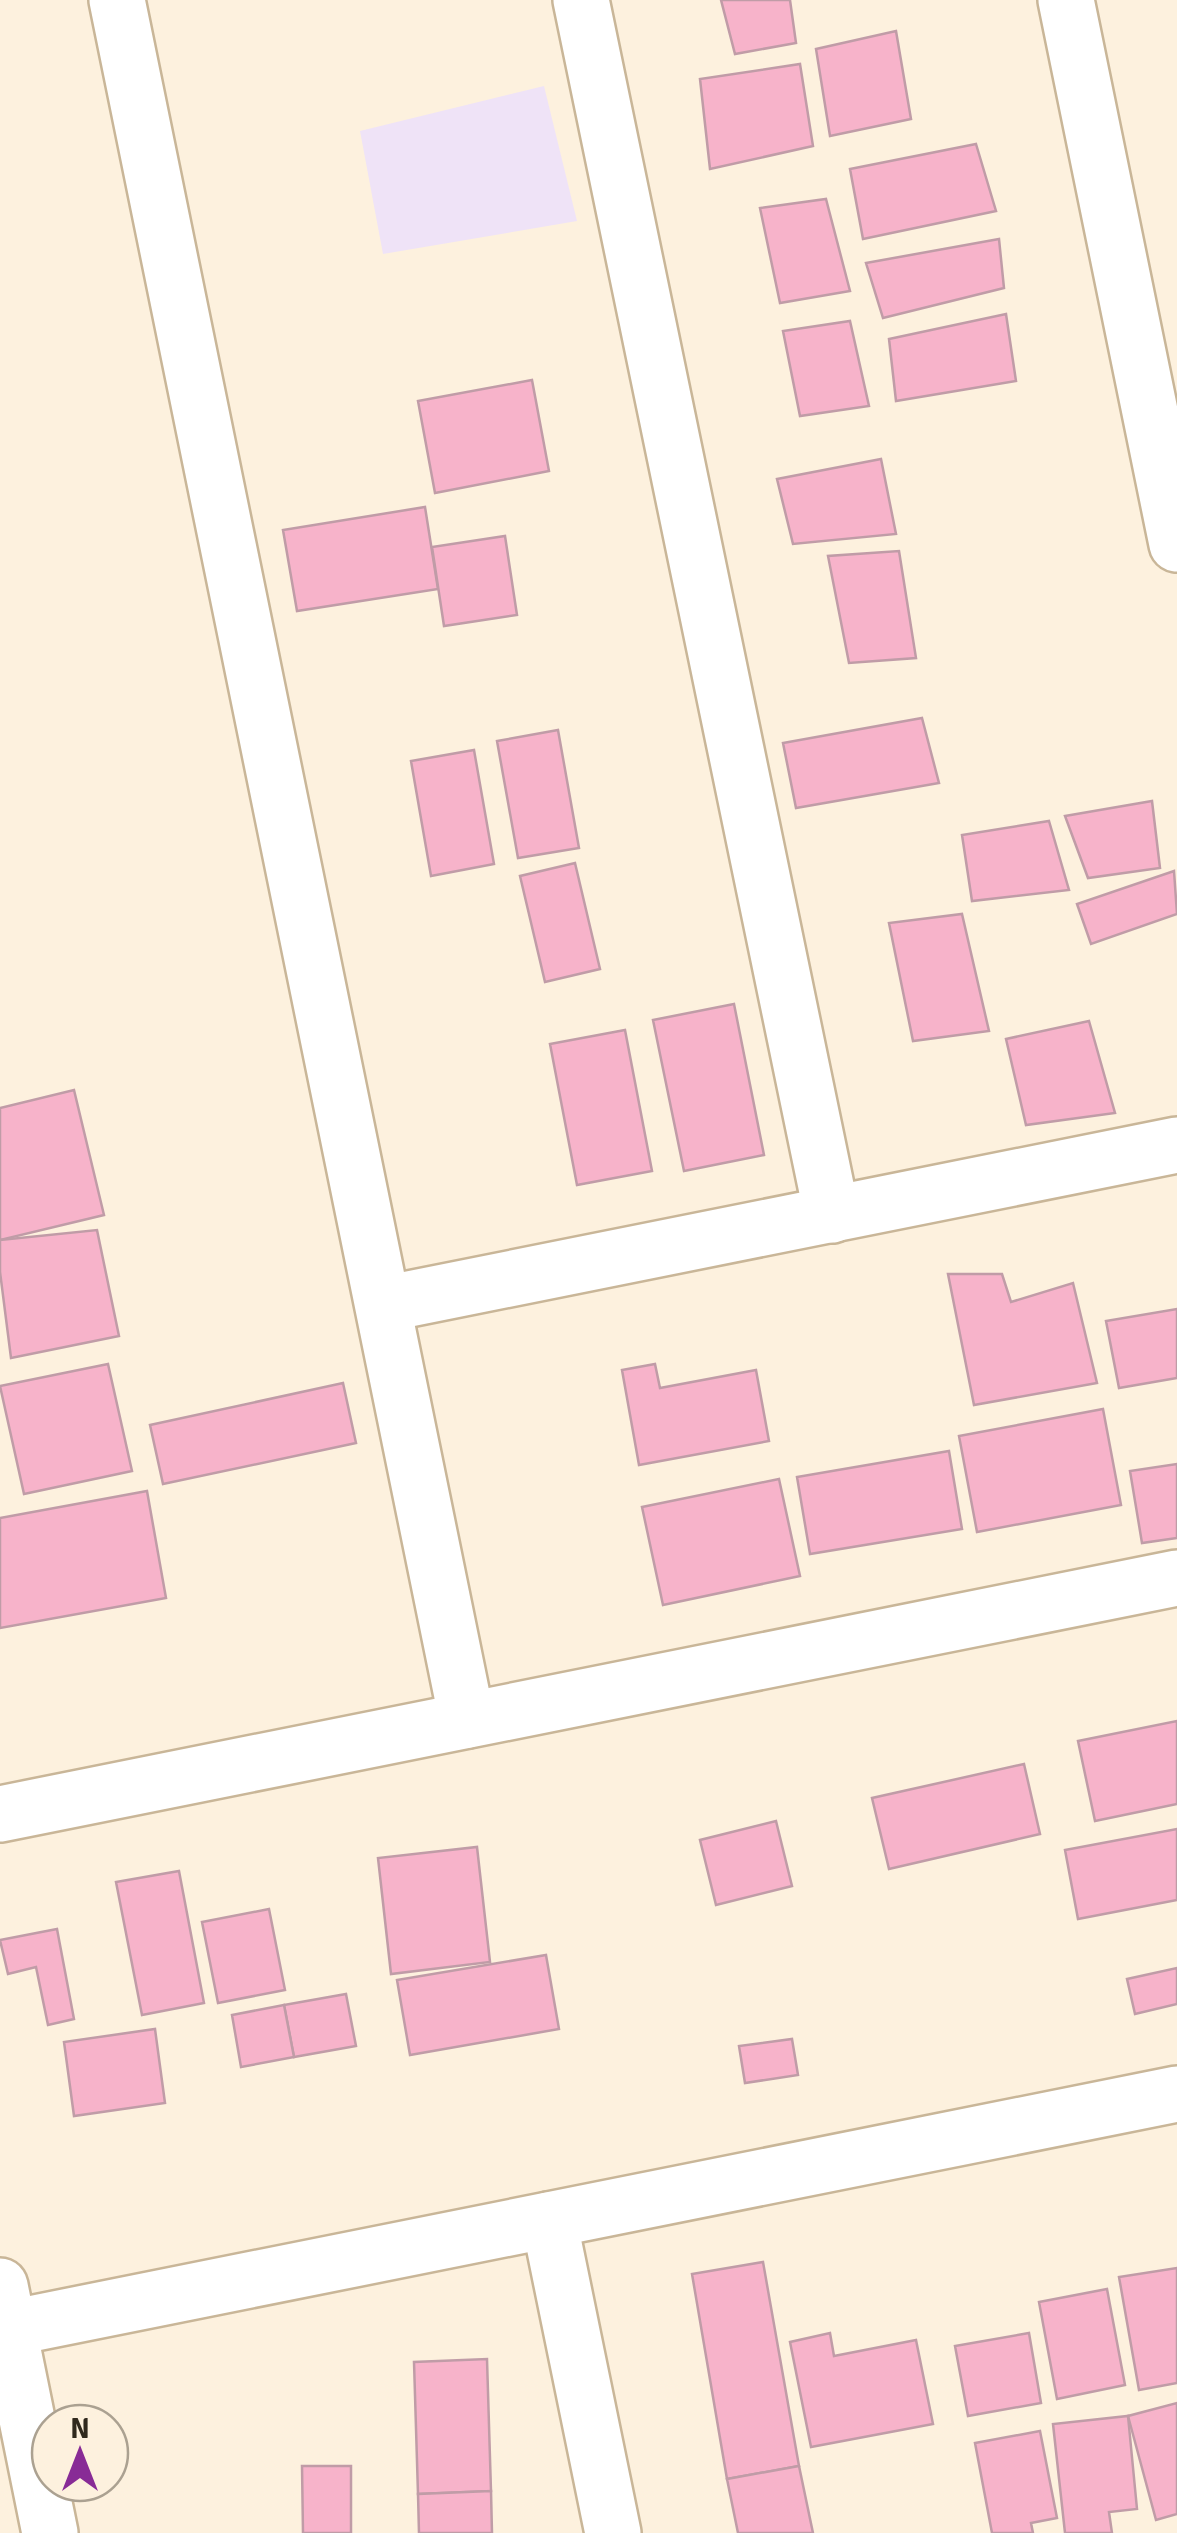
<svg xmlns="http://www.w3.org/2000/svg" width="1177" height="2533" font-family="Signika,sans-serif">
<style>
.industrial{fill:#efe3f7}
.building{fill:#f7b3ca;stroke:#c09ca7;stroke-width:2.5}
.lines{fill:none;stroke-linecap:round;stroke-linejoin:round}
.minor-casing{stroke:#c9b698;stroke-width:60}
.minor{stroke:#fff;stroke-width:55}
</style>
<rect width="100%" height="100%" fill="#fdf1de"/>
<polygon class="industrial" points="544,86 577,221 383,254 360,131"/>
<g class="building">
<polygon points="721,0 790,0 796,43 735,54"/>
<polygon points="896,31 911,119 830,136 816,49"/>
<polygon points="800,64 813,146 710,169 700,79"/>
<polygon points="976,144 996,211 863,239 850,169"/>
<polygon points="826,199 850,291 780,303 760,208"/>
<polygon points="999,239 1004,288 883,318 866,263"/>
<polygon points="1006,314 1016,381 896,401 889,339"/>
<polygon points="850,321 869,406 800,416 783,331"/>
<polygon points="532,380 549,471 435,493 418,401"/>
<polygon points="881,459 896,534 793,544 777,479"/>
<polygon points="425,507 438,589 297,611 283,530"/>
<polygon points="505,536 517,615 444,626 432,547"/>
<polygon points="899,551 916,658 849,663 828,556"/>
<polygon points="922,718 939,783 796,808 783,743"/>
<polygon points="558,730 579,848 518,858 497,741"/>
<polygon points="474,750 494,864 431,876 411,761"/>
<polygon points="1152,801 1160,868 1088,878 1065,816"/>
<polygon points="1049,821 1069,890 972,901 962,835"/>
<polygon points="575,863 600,969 545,982 520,876"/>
<polygon points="1174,871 1177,914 1091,944 1077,904"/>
<polygon points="962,914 989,1031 913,1041 889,923"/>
<polygon points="734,1004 764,1155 684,1171 653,1020"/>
<polygon points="1089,1021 1115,1113 1026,1125 1006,1039"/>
<polygon points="625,1030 652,1171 577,1185 550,1044"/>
<polygon points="74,1090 104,1215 0,1240 0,1108"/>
<polygon points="97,1230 119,1336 11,1358 0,1272 0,1240"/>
<polygon points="948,1274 1002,1274 1011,1302 1073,1283 1097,1383 974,1405"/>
<polygon points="1177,1309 1177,1378 1119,1388 1106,1321"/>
<polygon points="108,1364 132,1471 24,1494 0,1386"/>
<polygon points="655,1364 660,1388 756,1370 769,1441 639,1465 622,1370"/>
<polygon points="343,1383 356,1443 163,1484 150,1425"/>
<polygon points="1103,1409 1121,1505 977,1532 959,1436"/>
<polygon points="949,1451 962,1529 810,1554 797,1477"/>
<polygon points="1177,1464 1177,1538 1142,1543 1130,1471"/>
<polygon points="779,1479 800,1576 663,1605 642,1507"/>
<polygon points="147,1491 166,1598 0,1628 0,1518"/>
<polygon points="1177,1721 1177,1804 1095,1821 1078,1741"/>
<polygon points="1024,1764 1040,1834 889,1869 872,1798"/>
<polygon points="776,1821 792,1886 716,1905 700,1840"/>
<polygon points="1177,1829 1177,1900 1078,1919 1065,1850"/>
<polygon points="477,1847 490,1962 391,1974 378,1858"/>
<polygon points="179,1871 204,2003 142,2015 116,1882"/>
<polygon points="269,1909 285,1990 218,2003 202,1922"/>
<polygon points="57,1929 74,2019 48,2025 36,1967 8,1974 0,1940"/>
<polygon points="546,1955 559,2029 410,2055 397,1980"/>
<polygon points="1177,1968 1177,2004 1135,2014 1127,1979"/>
<polygon points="346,1994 356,2046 294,2057 284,2005"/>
<polygon points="284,2005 294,2057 241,2067 232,2015"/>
<polygon points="155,2029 165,2103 74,2116 64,2042"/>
<polygon points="792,2039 798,2075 745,2083 739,2046"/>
<polygon points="763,2262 799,2466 727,2479 692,2274"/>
<polygon points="1177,2268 1177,2383 1139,2390 1119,2277"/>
<polygon points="1107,2289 1125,2385 1057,2399 1039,2302"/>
<polygon points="830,2333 834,2356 916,2340 933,2424 811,2447 790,2342"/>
<polygon points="1029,2333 1041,2403 968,2416 955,2346"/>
<polygon points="487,2359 491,2491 418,2494 414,2362"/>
<polygon points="1177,2403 1177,2514 1156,2520 1128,2416"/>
<polygon points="1128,2416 1137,2509 1109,2512 1112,2533 1065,2533 1053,2424"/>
<polygon points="1040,2431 1057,2518 1031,2523 1033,2533 992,2533 975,2443"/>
<polygon points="302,2466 351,2466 351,2533 303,2533"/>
<polygon points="799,2466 813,2533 738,2533 727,2479"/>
<polygon points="491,2491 492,2533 419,2533 418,2494"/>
</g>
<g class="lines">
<defs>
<g id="minor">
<polyline points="117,0 467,1720"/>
<polyline points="581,0 832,1215"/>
<polyline points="1066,0 1177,544"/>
<polyline points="384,1304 1177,1145"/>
<polyline points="0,1814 1177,1578"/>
<polyline points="549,2220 613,2533"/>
<polyline points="0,2286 50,2533"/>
<polyline points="0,2330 1177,2094"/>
</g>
</defs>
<use href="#minor" class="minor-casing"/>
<use href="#minor" class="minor"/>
</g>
<g transform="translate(80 2453)"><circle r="48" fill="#fdf1de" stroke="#aba191" stroke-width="2.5"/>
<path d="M0-8L18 38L0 25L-18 38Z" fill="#882b96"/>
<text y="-15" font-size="28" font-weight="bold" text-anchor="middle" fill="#30291d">N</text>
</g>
</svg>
